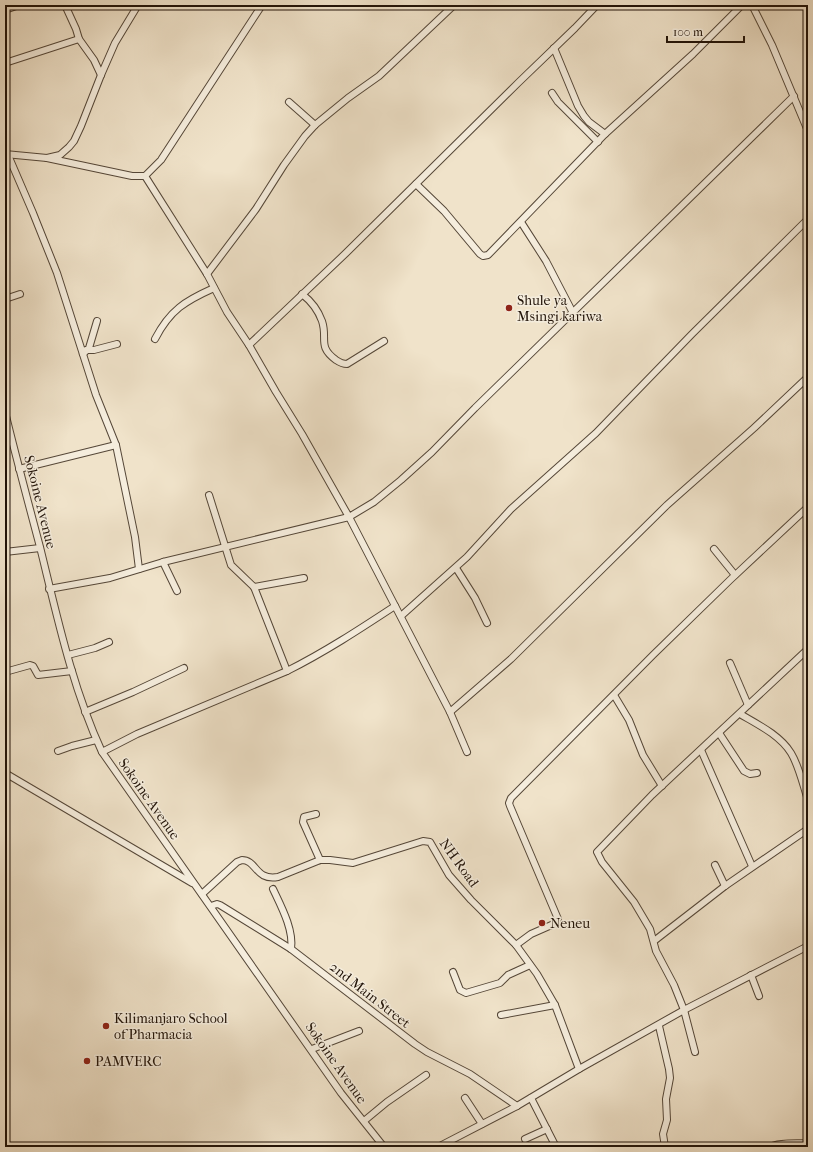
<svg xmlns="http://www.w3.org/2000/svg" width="813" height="1152" font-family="'IM FELL French Canon',serif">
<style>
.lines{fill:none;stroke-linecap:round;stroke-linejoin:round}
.minor-casing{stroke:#554738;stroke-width:8}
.minor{stroke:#f5eddd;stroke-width:6}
.poi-dot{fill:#8f2418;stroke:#f5eddd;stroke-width:1.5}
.labels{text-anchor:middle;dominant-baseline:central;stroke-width:3;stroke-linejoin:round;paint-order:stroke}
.poi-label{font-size:14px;fill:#211308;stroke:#f5eddd;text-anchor:start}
.street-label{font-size:14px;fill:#211308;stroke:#f5eddd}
</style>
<rect width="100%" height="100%" fill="#f0e3ca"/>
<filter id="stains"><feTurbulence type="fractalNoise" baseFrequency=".005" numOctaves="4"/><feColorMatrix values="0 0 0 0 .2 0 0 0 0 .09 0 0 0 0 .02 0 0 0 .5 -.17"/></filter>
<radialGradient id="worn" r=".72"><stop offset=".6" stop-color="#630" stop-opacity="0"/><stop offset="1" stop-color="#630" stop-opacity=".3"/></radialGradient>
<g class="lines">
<defs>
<g id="minor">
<polyline points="65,5 76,29 79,39 94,60 101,75"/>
<polyline points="752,5 772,45 808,131"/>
<polyline points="5,10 19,5"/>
<polyline points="554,48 578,106 584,116 589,122 605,134"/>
<polyline points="5,63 79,39"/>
<polyline points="552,93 558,102 598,142"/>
<polyline points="289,102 315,125"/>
<polyline points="5,154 47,158 60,155 69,147 74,141 81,126 101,75 115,43 138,5"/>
<polyline points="8,155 33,213 57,273 96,395 116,445 135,537 139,569"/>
<polyline points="47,158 132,176 145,176 161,160 262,5"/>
<polyline points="145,176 207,274 227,312 249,345 276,392 302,434 349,517 374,502 401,480 432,452 475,408 794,96"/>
<polyline points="416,184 444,211 480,254 483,256 488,255 605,134 693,54 742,5"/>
<polyline points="521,222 546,261 573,313"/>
<polyline points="207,274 256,209 284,165 305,136 315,125 348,98 379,76 454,5"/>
<path d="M302 294C311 301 318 310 322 321 328 339 317 346 336 360 339 362 342 364 347 364L384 341"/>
<polyline points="5,299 20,294"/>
<path d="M155 339C170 310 185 301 214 288"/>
<polyline points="249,345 346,253 519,82 575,28 597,5"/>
<polyline points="86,350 94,350 117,344"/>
<polyline points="83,354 89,348 97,321"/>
<path d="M5 412C16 457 28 502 40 547 57 616 72 687 102 752L341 1093 384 1147"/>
<polyline points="19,469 116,445"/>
<polyline points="209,495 231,565 254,587 287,671"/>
<polyline points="714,549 735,575"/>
<polyline points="5,552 40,548"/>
<polyline points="163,562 177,591"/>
<polyline points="456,568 475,598 487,623"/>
<polyline points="254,587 304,578"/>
<polyline points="49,589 110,578 163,562 349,517 450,712 467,752"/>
<polyline points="401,616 467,557 511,509 596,433 692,334 808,219"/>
<polyline points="68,655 95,648 109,642"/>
<polyline points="730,663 748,705"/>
<polyline points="5,672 30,665 33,666 38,675 72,671"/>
<polyline points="614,695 629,720 643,755 662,786"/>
<polyline points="85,712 133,692 184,668"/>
<polyline points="450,712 511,659 667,505 754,428 808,377"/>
<path d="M740 714C757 724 780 735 791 753 799 766 803 785 808 800"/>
<polyline points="719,733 744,771 750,774 757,773"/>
<polyline points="701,750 752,866"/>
<polyline points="58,751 72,746 96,740"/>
<path d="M102 752 137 734 287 671C325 652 360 629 395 606"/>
<polyline points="5,773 192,883"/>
<polyline points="316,814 304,817 303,822 320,860"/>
<polyline points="715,865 725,886"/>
<path d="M273 889C281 906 294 930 291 949"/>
<path d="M202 894 237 862 242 860C257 860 255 881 278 877L320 860H330L353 863 423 841 430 842 449 875 471 900 516 945 537 974 555 1005 579 1069"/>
<polyline points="211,906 217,904 220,905 291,949 415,1044 427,1052 470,1074 517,1106"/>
<polyline points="654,941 725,886 808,829"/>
<polyline points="516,945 531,934 556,923 558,919 510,806 509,803 511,798 653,655 730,580 808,507"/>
<polyline points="453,972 460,990 466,993 500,983 508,975 530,965"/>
<polyline points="751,975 759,996"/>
<polyline points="501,1015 555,1005"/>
<polyline points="659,1026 669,1069 670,1078 666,1099 667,1120 663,1134 665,1147"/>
<polyline points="312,1049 359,1031"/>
<polyline points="695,1052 684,1010 674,985 656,951 650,929 634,902 602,862 597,852 652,795 808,649"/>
<polyline points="465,1098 482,1124"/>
<polyline points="531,1098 554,1143"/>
<polyline points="364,1121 387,1102 426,1075"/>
<polyline points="525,1139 547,1129"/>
<polyline points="438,1147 517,1106 579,1069 684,1010 808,946"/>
<path d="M770 1147C777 1142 799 1144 808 1143"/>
</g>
</defs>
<use href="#minor" class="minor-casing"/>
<use href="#minor" class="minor"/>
</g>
<g class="poi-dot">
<circle cx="509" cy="308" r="4"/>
<circle cx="542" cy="923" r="4"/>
<circle cx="106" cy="1026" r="4"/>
<circle cx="87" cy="1061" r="4"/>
</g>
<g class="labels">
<g class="poi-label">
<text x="517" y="300">Shule ya<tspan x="517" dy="16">Msingi kariwa</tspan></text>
<text x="550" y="923">Neneu</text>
<text x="114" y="1018">Kilimanjaro School<tspan x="114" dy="16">of Pharmacia</tspan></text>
<text x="95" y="1061">PAMVERC</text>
</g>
<g class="street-label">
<text transform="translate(40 502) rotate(76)">Sokoine Avenue</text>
<text transform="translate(149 799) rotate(55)">Sokoine Avenue</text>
<text transform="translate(459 863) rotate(54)">NH Road</text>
<text transform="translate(370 995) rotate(38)">2nd Main Street</text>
<text transform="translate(336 1063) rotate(55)">Sokoine Avenue</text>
</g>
</g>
<rect width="813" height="1152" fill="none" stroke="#f0e3ca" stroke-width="20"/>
<rect x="6" y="6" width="801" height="1140" fill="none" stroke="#211308" stroke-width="2"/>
<rect x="10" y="10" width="793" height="1132" fill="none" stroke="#211308"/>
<path d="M667 36v6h77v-6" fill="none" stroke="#211308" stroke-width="2"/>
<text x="673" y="36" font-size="12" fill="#211308" stroke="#f5eddd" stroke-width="3" paint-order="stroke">100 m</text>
<rect width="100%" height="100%" filter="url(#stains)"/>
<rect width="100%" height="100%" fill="url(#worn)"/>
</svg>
